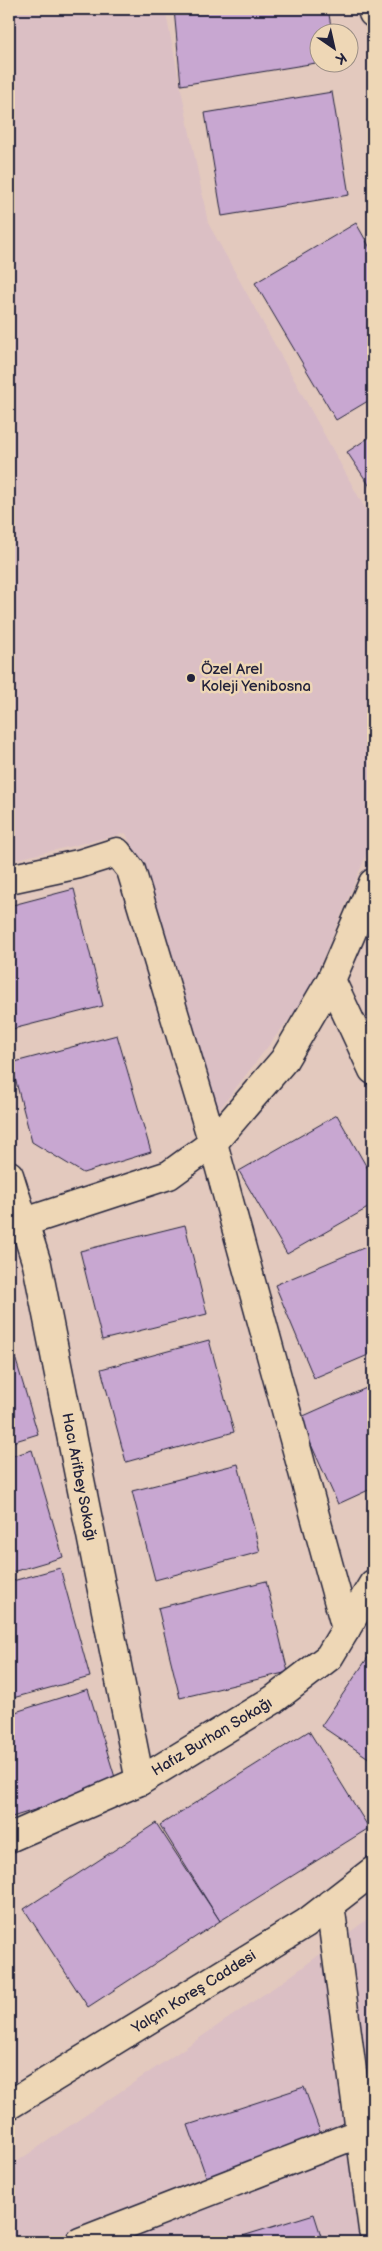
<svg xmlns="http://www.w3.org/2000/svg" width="382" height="2251" font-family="'Balsamiq Sans',sans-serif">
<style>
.built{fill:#dbbfc4}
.building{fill:#c8a7d1;stroke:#22223b}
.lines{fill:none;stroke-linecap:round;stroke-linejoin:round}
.minor-casing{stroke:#22223b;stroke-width:31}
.tertiary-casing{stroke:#22223b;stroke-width:31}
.minor{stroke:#eed7b6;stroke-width:28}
.tertiary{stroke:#eed7b6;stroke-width:28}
.poi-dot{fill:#22223b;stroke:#eed7b6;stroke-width:2}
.labels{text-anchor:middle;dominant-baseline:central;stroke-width:5;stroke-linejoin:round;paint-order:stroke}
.poi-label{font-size:15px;fill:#22223b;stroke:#eed7b6;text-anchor:start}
.street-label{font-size:15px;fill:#22223b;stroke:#eed7b6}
</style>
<rect width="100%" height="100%" fill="#e3c9be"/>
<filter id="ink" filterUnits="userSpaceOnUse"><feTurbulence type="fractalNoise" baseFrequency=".02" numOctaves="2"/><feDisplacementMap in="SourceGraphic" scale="10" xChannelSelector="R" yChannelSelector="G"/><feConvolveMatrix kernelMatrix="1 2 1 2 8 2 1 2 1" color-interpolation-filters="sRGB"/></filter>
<g filter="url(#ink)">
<g class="built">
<polygon points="9,9 165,9 208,223 373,523 373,839 307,996 218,1111 161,920 126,833 9,861"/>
<polygon points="373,1915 373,2242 9,2242 9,2167 288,1978"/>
</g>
<g class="building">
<polygon points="174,9 328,9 332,32 320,32 320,62 322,62 181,85"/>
<polygon points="332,92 349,195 222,216 205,113"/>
<polygon points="356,223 373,253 373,398 336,420 255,283"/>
<polygon points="373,435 373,491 347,452"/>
<polygon points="74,889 103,1006 9,1030 9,906"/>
<polygon points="117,1035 151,1152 83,1173 32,1142 11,1063"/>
<polygon points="337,1115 373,1178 373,1205 287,1254 239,1171"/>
<polygon points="185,1225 207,1314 102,1340 80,1251"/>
<polygon points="373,1244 373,1353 314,1378 275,1285"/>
<polygon points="9,1337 38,1434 9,1443"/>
<polygon points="209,1340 234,1432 126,1462 101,1369"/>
<polygon points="373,1385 373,1488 338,1504 299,1418"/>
<polygon points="32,1450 63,1557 9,1573 9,1457"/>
<polygon points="238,1464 260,1552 155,1580 132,1491"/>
<polygon points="60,1568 90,1677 9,1699 9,1582"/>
<polygon points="266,1581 288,1672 180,1698 158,1608"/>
<polygon points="373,1650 373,1761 321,1726"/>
<polygon points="88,1689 117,1784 9,1818 9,1714"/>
<polygon points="309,1731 369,1828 220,1921 160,1825"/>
<polygon points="156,1823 220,1921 88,2007 24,1909"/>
<polygon points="304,2087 323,2140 207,2179 188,2125"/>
<polygon points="314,2214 323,2242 223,2242"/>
</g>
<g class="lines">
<defs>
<g id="minor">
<polyline points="373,9 373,13"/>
<polyline points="9,879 79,864 117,852 131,870 213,1143 346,1629"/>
<polyline points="331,980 373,1070"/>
<polyline points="9,1175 37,1264 140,1781"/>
<polyline points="25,1222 169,1175 213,1143 284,1060 331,980 373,883"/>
<polyline points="9,1838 140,1781 273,1700 329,1657 373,1584"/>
<polyline points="330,1904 373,2230"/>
<polyline points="80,2242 360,2133"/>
</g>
<polyline id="tertiary" points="9,2105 306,1923 373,1871"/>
</defs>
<use href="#minor" class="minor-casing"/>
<use href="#tertiary" class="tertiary-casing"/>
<use href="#minor" class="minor"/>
<use href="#tertiary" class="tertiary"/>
</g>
</g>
<circle class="poi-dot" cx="191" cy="678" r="5"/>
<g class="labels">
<g class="poi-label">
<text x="201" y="669">Özel Arel<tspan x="201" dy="17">Koleji Yenibosna</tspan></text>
</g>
<g class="street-label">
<text transform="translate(79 1477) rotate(79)">Hacı Arifbey Sokağı</text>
<text transform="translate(212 1737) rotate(-31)">Hafız Burhan Sokağı</text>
<text transform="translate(194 1992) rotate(-32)">Yalçın Koreş Caddesi</text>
</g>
</g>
<rect width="382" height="2251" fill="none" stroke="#eed7b6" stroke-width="30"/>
<rect x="15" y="15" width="352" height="2221" fill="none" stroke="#22223b" stroke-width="2" filter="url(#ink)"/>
<g transform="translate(334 48) rotate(146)"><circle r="24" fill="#eed7b6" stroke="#9c8f85"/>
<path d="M0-4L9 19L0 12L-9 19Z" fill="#22223b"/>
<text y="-8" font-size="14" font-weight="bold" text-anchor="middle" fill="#22223b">K</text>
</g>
</svg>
